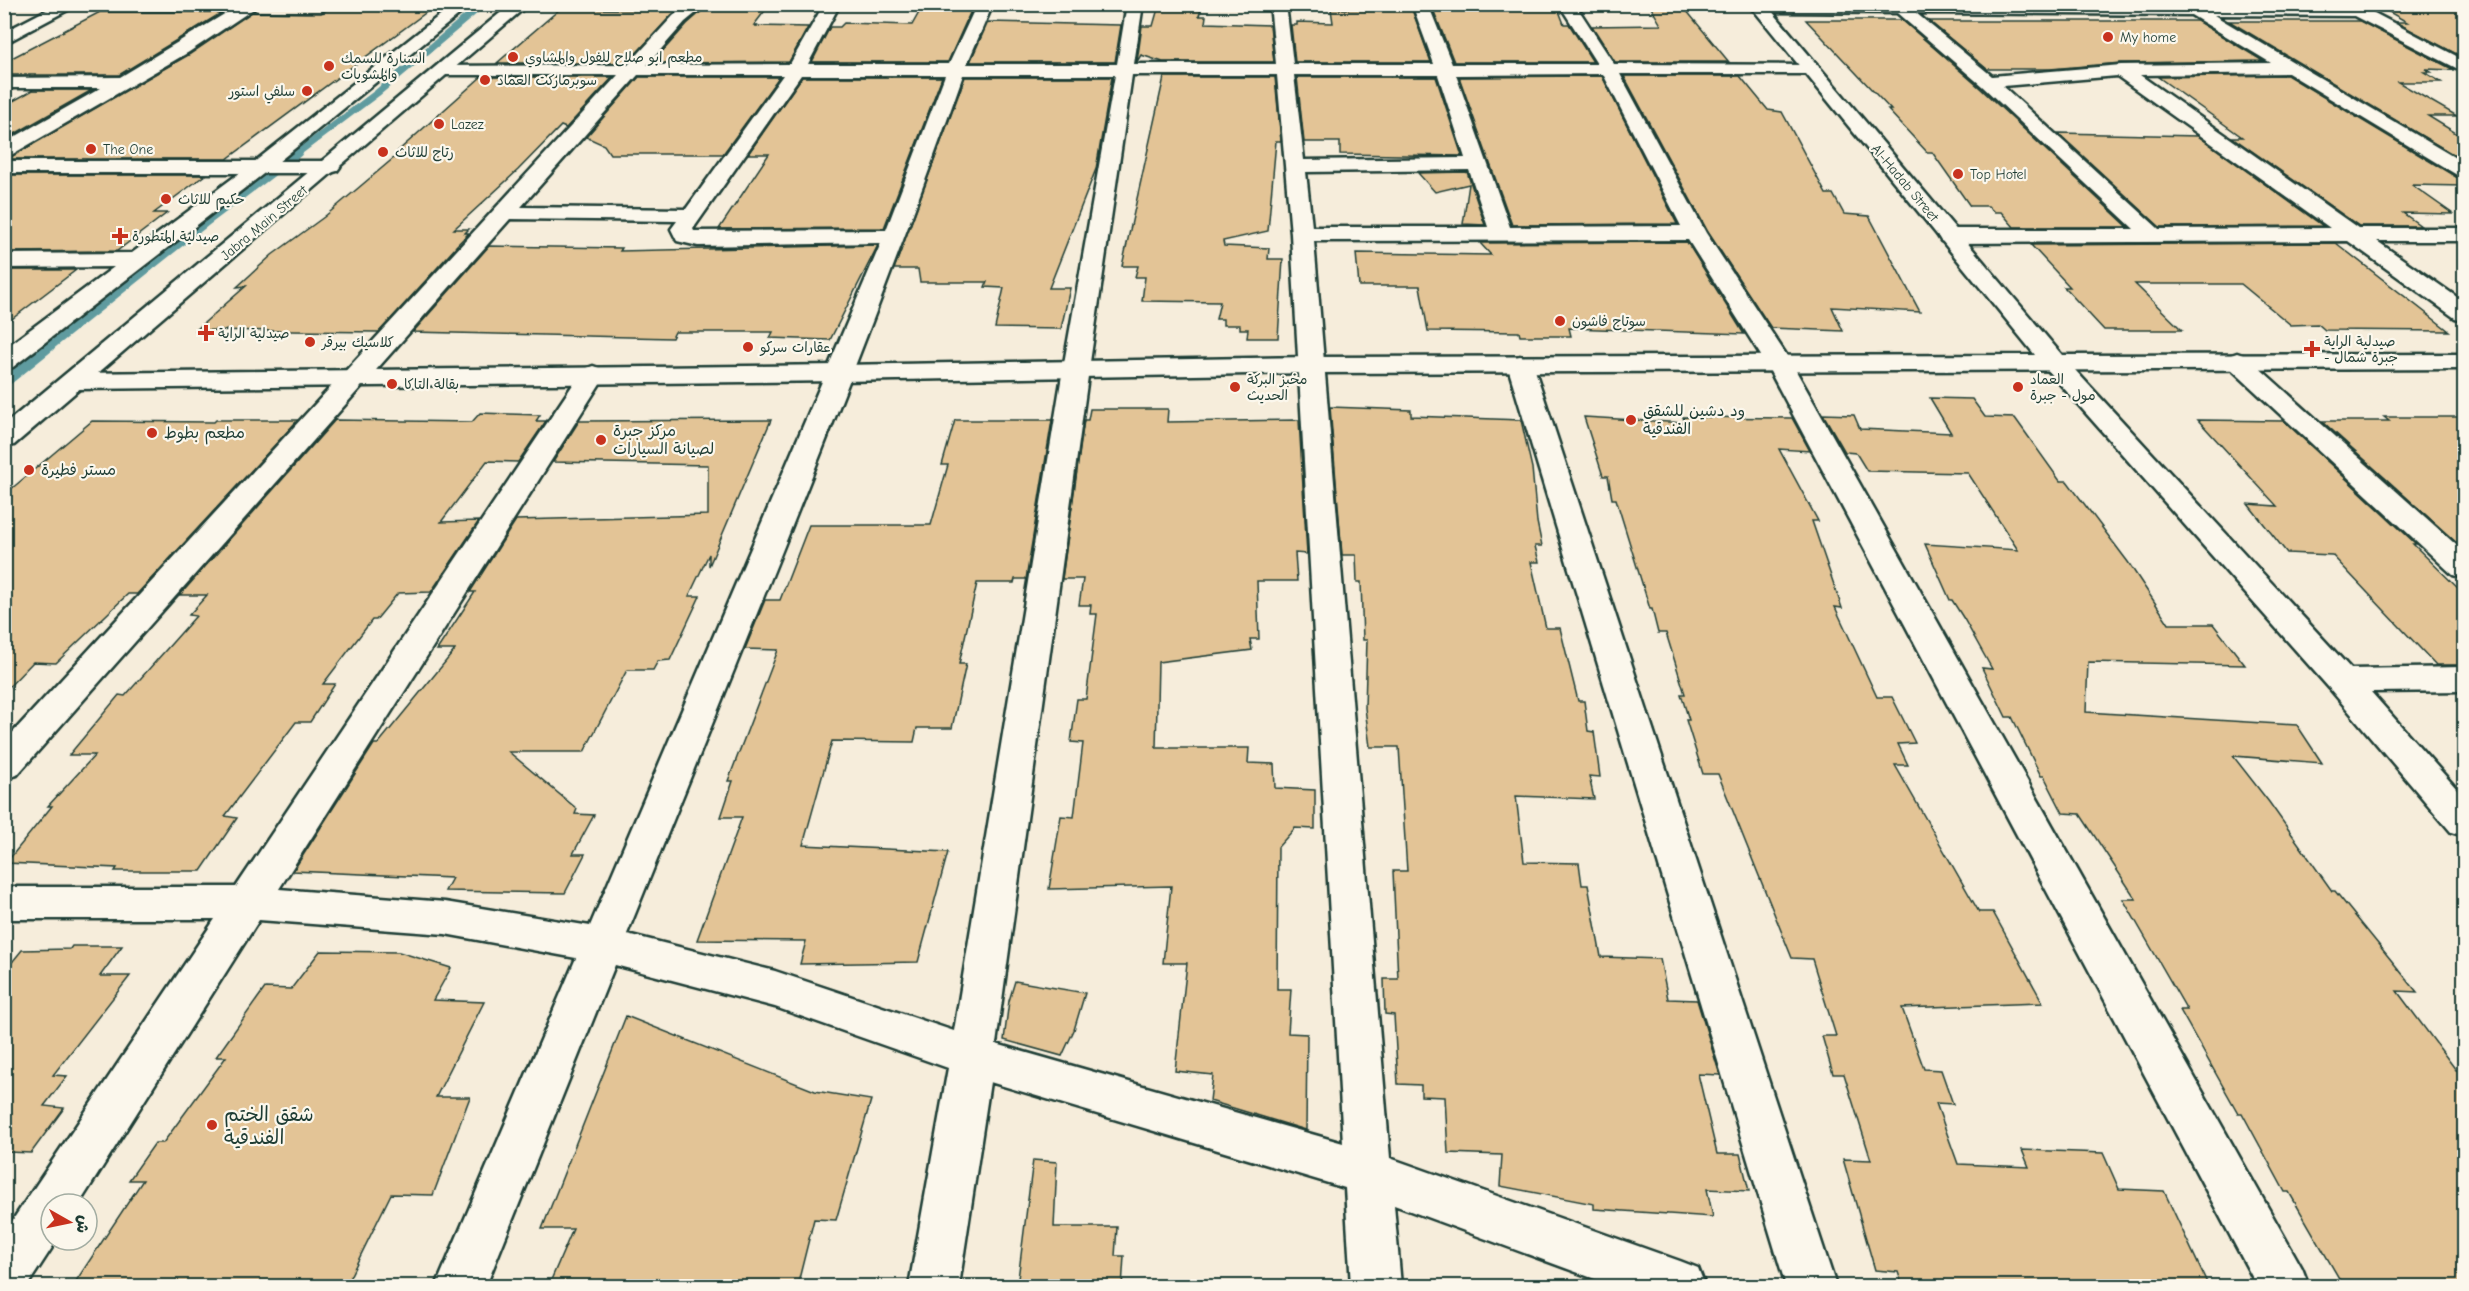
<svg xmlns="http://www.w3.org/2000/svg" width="2469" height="1291" font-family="'Comic Neue','Playpen Sans Arabic',sans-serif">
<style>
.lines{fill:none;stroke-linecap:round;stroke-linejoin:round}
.stream-far2{stroke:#5f9b9f;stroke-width:7}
.stream-far1{stroke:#5f9b9f;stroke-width:8}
.stream{stroke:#5f9b9f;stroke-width:10}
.building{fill:#e3c496;stroke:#1f3d34;stroke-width:1.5}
.minor-casing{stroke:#1f3d34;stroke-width:5}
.tertiary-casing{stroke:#1f3d34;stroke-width:5}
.secondary-casing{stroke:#1f3d34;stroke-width:5}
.minor{fill:#fbf7ec;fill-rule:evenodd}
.tertiary{fill:#fbf7ec;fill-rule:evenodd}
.secondary{fill:#fbf7ec;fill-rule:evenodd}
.poi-dot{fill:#c8321e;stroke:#fbf7ec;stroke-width:2}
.labels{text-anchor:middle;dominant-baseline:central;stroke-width:4.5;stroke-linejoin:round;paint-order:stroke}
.far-poi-label{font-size:14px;fill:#1f3d34;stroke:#fbf7ec;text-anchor:start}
.far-street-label{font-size:14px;fill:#1f3d34;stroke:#fbf7ec}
.poi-label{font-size:16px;fill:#1f3d34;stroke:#fbf7ec;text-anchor:start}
.near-poi-label{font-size:20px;fill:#1f3d34;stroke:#fbf7ec;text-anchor:start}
</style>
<rect width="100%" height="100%" fill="#f6eddb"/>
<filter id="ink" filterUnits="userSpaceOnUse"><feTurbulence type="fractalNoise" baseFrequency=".0167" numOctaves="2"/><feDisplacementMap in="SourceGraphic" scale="12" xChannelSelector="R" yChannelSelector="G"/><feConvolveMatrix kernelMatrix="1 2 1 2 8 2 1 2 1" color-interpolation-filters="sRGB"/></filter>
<g filter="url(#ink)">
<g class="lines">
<polyline class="stream-far2" points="296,154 377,93 483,4"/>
<polyline class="stream-far1" points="48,348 205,223 298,153"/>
<polyline class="stream" points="4,383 50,346"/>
</g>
<g class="building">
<polygon points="722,4 770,4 754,25 757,25 756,26 808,27 789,62 652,63 687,24 703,10 717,10"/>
<polygon points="927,4 974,4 948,62 812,62 830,27 840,27 844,23 912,25 921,9 925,9"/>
<polygon points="1367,4 1410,4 1431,62 1295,62 1291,25 1297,25 1297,22 1333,23 1331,9 1367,9"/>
<polygon points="1431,4 1543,4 1544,7 1553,7 1555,11 1559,11 1564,24 1569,24 1593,62 1454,62"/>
<polygon points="1649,4 1681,4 1729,62 1615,62 1592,26 1661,25"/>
<polygon points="2375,4 2464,4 2464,58 2395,22 2407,22"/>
<polygon points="1159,5 1202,5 1199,16 1206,16 1205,23 1270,25 1274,62 1163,62 1141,55 1137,62 1142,26 1153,26"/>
<polygon points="346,8 432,8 227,159 6,159 190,54 252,12 321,13 328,9"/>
<polygon points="560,9 677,10 627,63 497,63"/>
<polygon points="100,12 223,12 119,75 4,75 4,62"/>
<polygon points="1806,20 1902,20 1980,88 2128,227 2014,227 2001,212 1994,212 1988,206 1970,206 1932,152 1927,152 1888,110 1891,110"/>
<polygon points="1929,21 2197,21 2263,61 2121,63 2050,69 1987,69"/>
<polygon points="2229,21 2360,21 2454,70 2426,69 2431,72 2424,72 2441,82 2398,82 2457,116 2428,116 2464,138 2464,161"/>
<polygon points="988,22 1073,24 1121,25 1115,62 970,62"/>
<polygon points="2287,75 2456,177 2464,179 2464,186 2412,185 2453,214 2403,213 2421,226 2359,226 2232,137 2242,137 2158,77"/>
<polygon points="1602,76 1677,224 1512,225 1459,77"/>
<polygon points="1624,76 1740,76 1768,110 1782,112 1826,194 1833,194 1844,214 1869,216 1920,312 1832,307 1843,331 1771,328 1708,232"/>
<polygon points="481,77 613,77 566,128 561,126 518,170 454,229 469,229 465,233 469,233 456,246 457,246 379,332 196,330 246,286 237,287 272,255 324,217 402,151 398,151"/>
<polygon points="639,77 779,77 723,154 610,154 604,145 586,137"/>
<polygon points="802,77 942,77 884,228 719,229 769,154 748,154"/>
<polygon points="965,77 1112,77 1096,169 1049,288 1070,288 1061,329 995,328 1004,288 985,287 987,282 920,282 918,269 894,269"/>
<polygon points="1164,77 1275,77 1281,141 1276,141 1268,231 1223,241 1224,246 1269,248 1268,259 1283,259 1278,338 1247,338 1248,329 1240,329 1240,325 1223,325 1223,319 1216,319 1220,302 1142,301 1145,277 1135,277 1138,266 1122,266"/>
<polygon points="1297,77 1436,77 1462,156 1340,154 1340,142 1304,142"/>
<polygon points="33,90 92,90 4,140 4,106"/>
<polygon points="2058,133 2198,136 2323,226 2160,227"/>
<polygon points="1467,172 1485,225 1463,224 1469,184 1435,192 1418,173"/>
<polygon points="4,175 205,175 154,213 167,213 117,251 4,252"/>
<polygon points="1687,242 1744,334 1569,328 1571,336 1520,336 1519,332 1428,331 1420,286 1359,286 1356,253 1491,255 1480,243"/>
<polygon points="2336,243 2449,331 2325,330 2318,324 2291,325 2241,284 2135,284 2182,330 2104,330 2064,287 2070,287 2031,245"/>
<polygon points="878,245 830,340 770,338 773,332 675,332 672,338 413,332 489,246 622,248 620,251"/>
<polygon points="4,270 76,270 4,325"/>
<polygon points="1930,398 1972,399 1985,417 2015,418 2060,481 2067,481 2128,562 2169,624 2213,624 2245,665 2088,662 2086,712 2297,725 2322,763 2233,756 2269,802 2332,891 2335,891 2417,992 2397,991 2456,1070 2464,1070 2464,1287 2344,1287 2289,1192 2285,1192 2242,1113 2238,1113 2180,1010 2187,1010 2123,899 2136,899 2080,814 2063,813 2044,776 2041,776 2012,717 2006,717 1982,668 1992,669 1964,619 1952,600 1950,600 1925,544 2018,550 1968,473 1867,471 1856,453 1845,452 1823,414 1854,415 1860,429 1951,433"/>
<polygon points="1330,407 1411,410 1411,416 1521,420 1532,468 1537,522 1542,546 1535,546 1539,562 1531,562 1546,628 1560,628 1578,701 1584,701 1588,731 1594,732 1600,777 1589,776 1594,799 1516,796 1524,862 1579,863 1582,885 1588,885 1601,957 1660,959 1668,999 1697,1000 1720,1075 1698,1074 1717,1154 1740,1154 1749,1191 1707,1189 1713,1217 1594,1209 1594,1204 1500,1186 1502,1155 1448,1153 1445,1097 1421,1096 1421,1085 1398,1084 1394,1015 1385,1014 1384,979 1398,979 1393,871 1407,871 1399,747 1370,747 1365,708 1367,640 1363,640 1361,582 1357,582 1356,555 1342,555"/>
<polygon points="1090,409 1168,409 1167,422 1299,420 1307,554 1295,553 1297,581 1257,581 1259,639 1250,639 1252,650 1158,662 1156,748 1249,748 1248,763 1274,764 1275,788 1315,790 1315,829 1295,828 1278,847 1277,989 1291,989 1288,1033 1307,1034 1306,1130 1210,1101 1213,1075 1175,1071 1187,963 1163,963 1171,886 1049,889 1061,816 1074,817 1083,743 1071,742 1077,699 1086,699 1097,614 1090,614 1091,605 1079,605 1083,579 1062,579 1084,420 1088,420"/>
<polygon points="480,413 540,415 536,421 546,421 518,462 487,461 441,522 479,521 431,592 398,593 376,620 372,620 323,684 335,684 310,722 296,722 225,816 237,818 201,871 115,871 117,868 6,863 52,806 48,806 95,755 69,755 119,695 125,696 196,616 189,615 207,595 180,595 335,420 472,422"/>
<polygon points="1584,417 1685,423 1683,417 1792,418 1810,451 1779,449 1818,521 1812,521 1842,608 1835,607 1877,697 1892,697 1915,743 1898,744 1908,765 1895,765 1979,912 1993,912 2043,1003 1902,1008 1924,1069 1941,1070 1953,1104 1936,1103 1958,1164 2029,1167 2022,1150 2103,1153 2119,1189 2164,1191 2208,1285 2166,1283 2168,1287 1903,1287 1898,1272 1875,1270 1843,1159 1871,1160 1844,1074 1833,1074 1822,1036 1836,1036 1812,959 1792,958 1718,774 1703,774 1686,720 1689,720 1681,694 1685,694 1666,633 1658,633 1652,609 1650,609 1616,499 1612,499 1608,476 1603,476"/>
<polygon points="2384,417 2464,417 2464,544 2458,544 2322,421 2389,421"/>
<polygon points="216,420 298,420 137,594 128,594 56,663 33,662 4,692 4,495 92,421 214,422"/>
<polygon points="771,420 709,566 709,554 689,596 700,596 670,660 658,661 653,670 627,670 584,752 509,752 577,809 575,814 594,815 573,854 585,854 565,893 445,891 452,878 293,871 374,744 378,744 455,650 437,650 475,592 470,592 516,520 708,515 708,465 553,462 579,421"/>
<polygon points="955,420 1052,420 1026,579 1015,579 1014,583 977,583 959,664 966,664 952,728 917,728 914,742 832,741 803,845 948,852 918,962 800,964 806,941 697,940 742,817 721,817 733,781 728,781 778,650 745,649 765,600 780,600 809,525 931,525 948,465 942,465"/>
<polygon points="2198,420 2284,421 2416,544 2413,544 2464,594 2464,665 2436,665 2332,555 2287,553 2248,504 2277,506"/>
<polygon points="72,946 122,946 100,976 130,976 53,1075 67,1076 44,1106 64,1108 31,1153 9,1152 4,1158 4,972 22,950 70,949"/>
<polygon points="320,951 399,952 451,968 433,1000 484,1002 436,1097 470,1097 433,1195 391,1194 345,1287 72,1287 143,1180 129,1180 155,1143 163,1143 226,1057 216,1057 265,988 291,989"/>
<polygon points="1015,981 1085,993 1074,1030 1062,1056 1004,1040 1009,1001"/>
<polygon points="626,1016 815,1091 871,1100 836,1220 814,1219 797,1287 548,1287 573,1229 542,1229"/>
<polygon points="1033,1160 1057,1162 1054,1227 1117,1227 1115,1256 1124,1256 1122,1287 1017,1287"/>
</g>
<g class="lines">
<defs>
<g id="minor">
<polygon points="58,4 79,4 4,44 4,32"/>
<polygon points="241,4 261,4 189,52 11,155 4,157 4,143 101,88 4,88 4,78 120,77"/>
<polygon points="454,4 472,4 267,171 13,367 4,369 4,349 114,267 4,268 4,254 132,253 253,163"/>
<path d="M688 4H707L685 22 647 65 790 64 824 4H840L808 64H949L977 4H993L967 64H1117L1127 4H1143L1134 64H1276L1270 4H1286L1293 64H1434L1412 4H1428L1452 64H1597L1559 4H1575L1614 64 1814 65 1817 69 1814 73 1808 74H1620L1706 233 1791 362 2302 1268 2309 1286H2257L1765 362 1688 240 1314 241 1390 1158 1680 1261 1698 1268 1705 1286H1614L1394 1205 1401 1286H1351L1345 1188 990 1082 959 1286H909L948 1068 775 1007 615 965 486 1286H436L576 958 445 934 259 920 79 1204H51V1240H57L27 1286H4V1233L215 919H4V887H236L580 374 584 369 593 366 602 369 606 374 279 889 445 902 590 926 881 243 698 246 677 241 671 229 677 221 510 219 17 775 4 779V742L618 75H445L439 74 436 70 439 66 628 65 673 16ZM1603 74 1681 226 1510 227 1456 75ZM638 75H783L686 209 521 207ZM801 75H945L886 230 694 231 693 229ZM963 75H1115L1063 369 954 1031 775 971 627 934C742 649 861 365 963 75ZM1132 75H1277L1291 234 1343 1143 996 1044 1089 369ZM1294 75H1438L1465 158 1304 160ZM1469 170 1488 227H1312L1306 172Z"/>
<path d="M1753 4H2357L2464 60V72L2354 16 2214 15 2464 163V177L2457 175 2288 73 2140 75 2358 228H2464V241H2377L2464 302V320L2455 318 2348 241 1949 243 1941 241 1938 236 1941 231 1949 229H2134L1982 86 1897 13 1759 12 1753 10 1751 7ZM1916 13 2191 15 2271 63 2121 65 1992 76ZM2117 76 2330 228 2159 229 2003 86Z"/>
<polygon points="2237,353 2246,356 2464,552 2464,578 2453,575 2228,366 2224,361 2228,356"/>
<polygon points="2054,354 2063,357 2351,669 2464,667 2464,691 2371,692 2464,797 2464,836 2451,832 2330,689 2045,367 2041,362 2045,357"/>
<polygon points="1520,356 1529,359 1533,364 1836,1286 1786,1286 1507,364 1511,359"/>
</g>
<g id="tertiary">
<polygon points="1749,4 1766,4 2062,355 2464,354 2464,369 1312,373 840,381 76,389 67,386 63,381 67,376 76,373 840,365 1312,357 2035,355"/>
<polygon points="4,161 330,161 337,163 340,167 337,171 330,173 4,173"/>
</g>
<polygon id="secondary" points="511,4 529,4 14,445 4,447 4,425"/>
</defs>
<use href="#minor" class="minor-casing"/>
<use href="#tertiary" class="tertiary-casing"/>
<use href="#secondary" class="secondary-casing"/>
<use href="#minor" class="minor"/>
<use href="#tertiary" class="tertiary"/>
<use href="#secondary" class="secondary"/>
</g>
</g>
<g class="poi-dot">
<circle cx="2108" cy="37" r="6"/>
<circle cx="513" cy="57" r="6"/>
<circle cx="329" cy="66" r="6"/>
<circle cx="485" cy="80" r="6"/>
<circle cx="307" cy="91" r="6"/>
<circle cx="439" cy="124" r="6"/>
<circle cx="91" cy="149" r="6"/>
<circle cx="383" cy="152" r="6"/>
<circle cx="1958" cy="174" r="6"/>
<circle cx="166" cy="199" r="6"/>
<path d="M117 227h6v6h6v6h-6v6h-6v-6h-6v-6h6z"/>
<circle cx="1560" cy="321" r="6"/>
<path d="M203 324h6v6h6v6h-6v6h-6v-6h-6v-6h6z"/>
<circle cx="310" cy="342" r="6"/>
<circle cx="748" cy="347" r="6"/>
<path d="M2309 340h6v6h6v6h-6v6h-6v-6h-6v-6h6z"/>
<circle cx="392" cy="384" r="6"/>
<circle cx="1235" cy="387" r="6"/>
<circle cx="2018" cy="387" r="6"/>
<circle cx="1631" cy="420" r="6"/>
<circle cx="152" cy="433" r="6"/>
<circle cx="601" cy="440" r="6"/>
<circle cx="29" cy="470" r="6"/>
<circle cx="212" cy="1125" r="6"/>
</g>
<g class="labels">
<g class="far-poi-label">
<text x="2120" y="37">My home</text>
<text x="525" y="57">مطعم ابو صلاح للفول والمشاوي</text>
<text x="341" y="58">السنارة للسمك<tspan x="341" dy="16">والمشويات</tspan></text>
<text x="497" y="80">سوبرماركت العماد</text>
<text x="295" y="91" text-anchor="end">سلفي استور</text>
<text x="451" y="124">Lazez</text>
<text x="103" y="149">The One</text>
<text x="395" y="152">رتاج للاثاث</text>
<text x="1970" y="174">Top Hotel</text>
<text x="178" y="199">حكيم للاثاث</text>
<text x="132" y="236">صيدلية المتطورة</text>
<text x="1572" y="321">سوتاج فاشون</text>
<text x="218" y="333">صيدلية الراية</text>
<text x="2324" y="341">صيدلية الراية<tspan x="2324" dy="16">- جبرة شمال</tspan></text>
<text x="322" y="342">كلاسيك بيرقر</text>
<text x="760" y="347">عقارات سركو</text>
<text x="1247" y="379">مخبز البركة<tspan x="1247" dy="16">الحديث</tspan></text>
<text x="2030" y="379">العماد<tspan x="2030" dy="16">مول - جبرة</tspan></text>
<text x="404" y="384">بقالة التاكا</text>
</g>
<g class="far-street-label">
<text transform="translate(1905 183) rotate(50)">Al-Hadab Street</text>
<text transform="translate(264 223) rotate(-40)">Jabra Main Street</text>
</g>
<g class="poi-label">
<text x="1643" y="411">ود دشين للشقق<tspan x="1643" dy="18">الفندقية</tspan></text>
<text x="613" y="431">مركز جبرة<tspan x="613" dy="18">لصيانة السيارات</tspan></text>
<text x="164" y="433">مطعم بطوط</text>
<text x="41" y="470">مستر فطيرة</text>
</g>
<g class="near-poi-label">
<text x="224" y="1114">شقق الختم<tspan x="224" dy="23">الفندقية</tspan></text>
</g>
</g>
<rect width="2469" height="1291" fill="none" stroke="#fbf7ec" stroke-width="24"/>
<rect x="12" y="12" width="2445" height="1267" fill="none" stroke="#1f3d34" stroke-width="2" filter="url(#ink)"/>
<g transform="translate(69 1222) rotate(99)"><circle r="28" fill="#fbf7ec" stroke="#a3ada2" stroke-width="1.5"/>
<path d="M0-4.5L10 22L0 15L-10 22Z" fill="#c8321e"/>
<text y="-9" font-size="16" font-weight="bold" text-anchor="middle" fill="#1f3d34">ش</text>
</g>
</svg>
